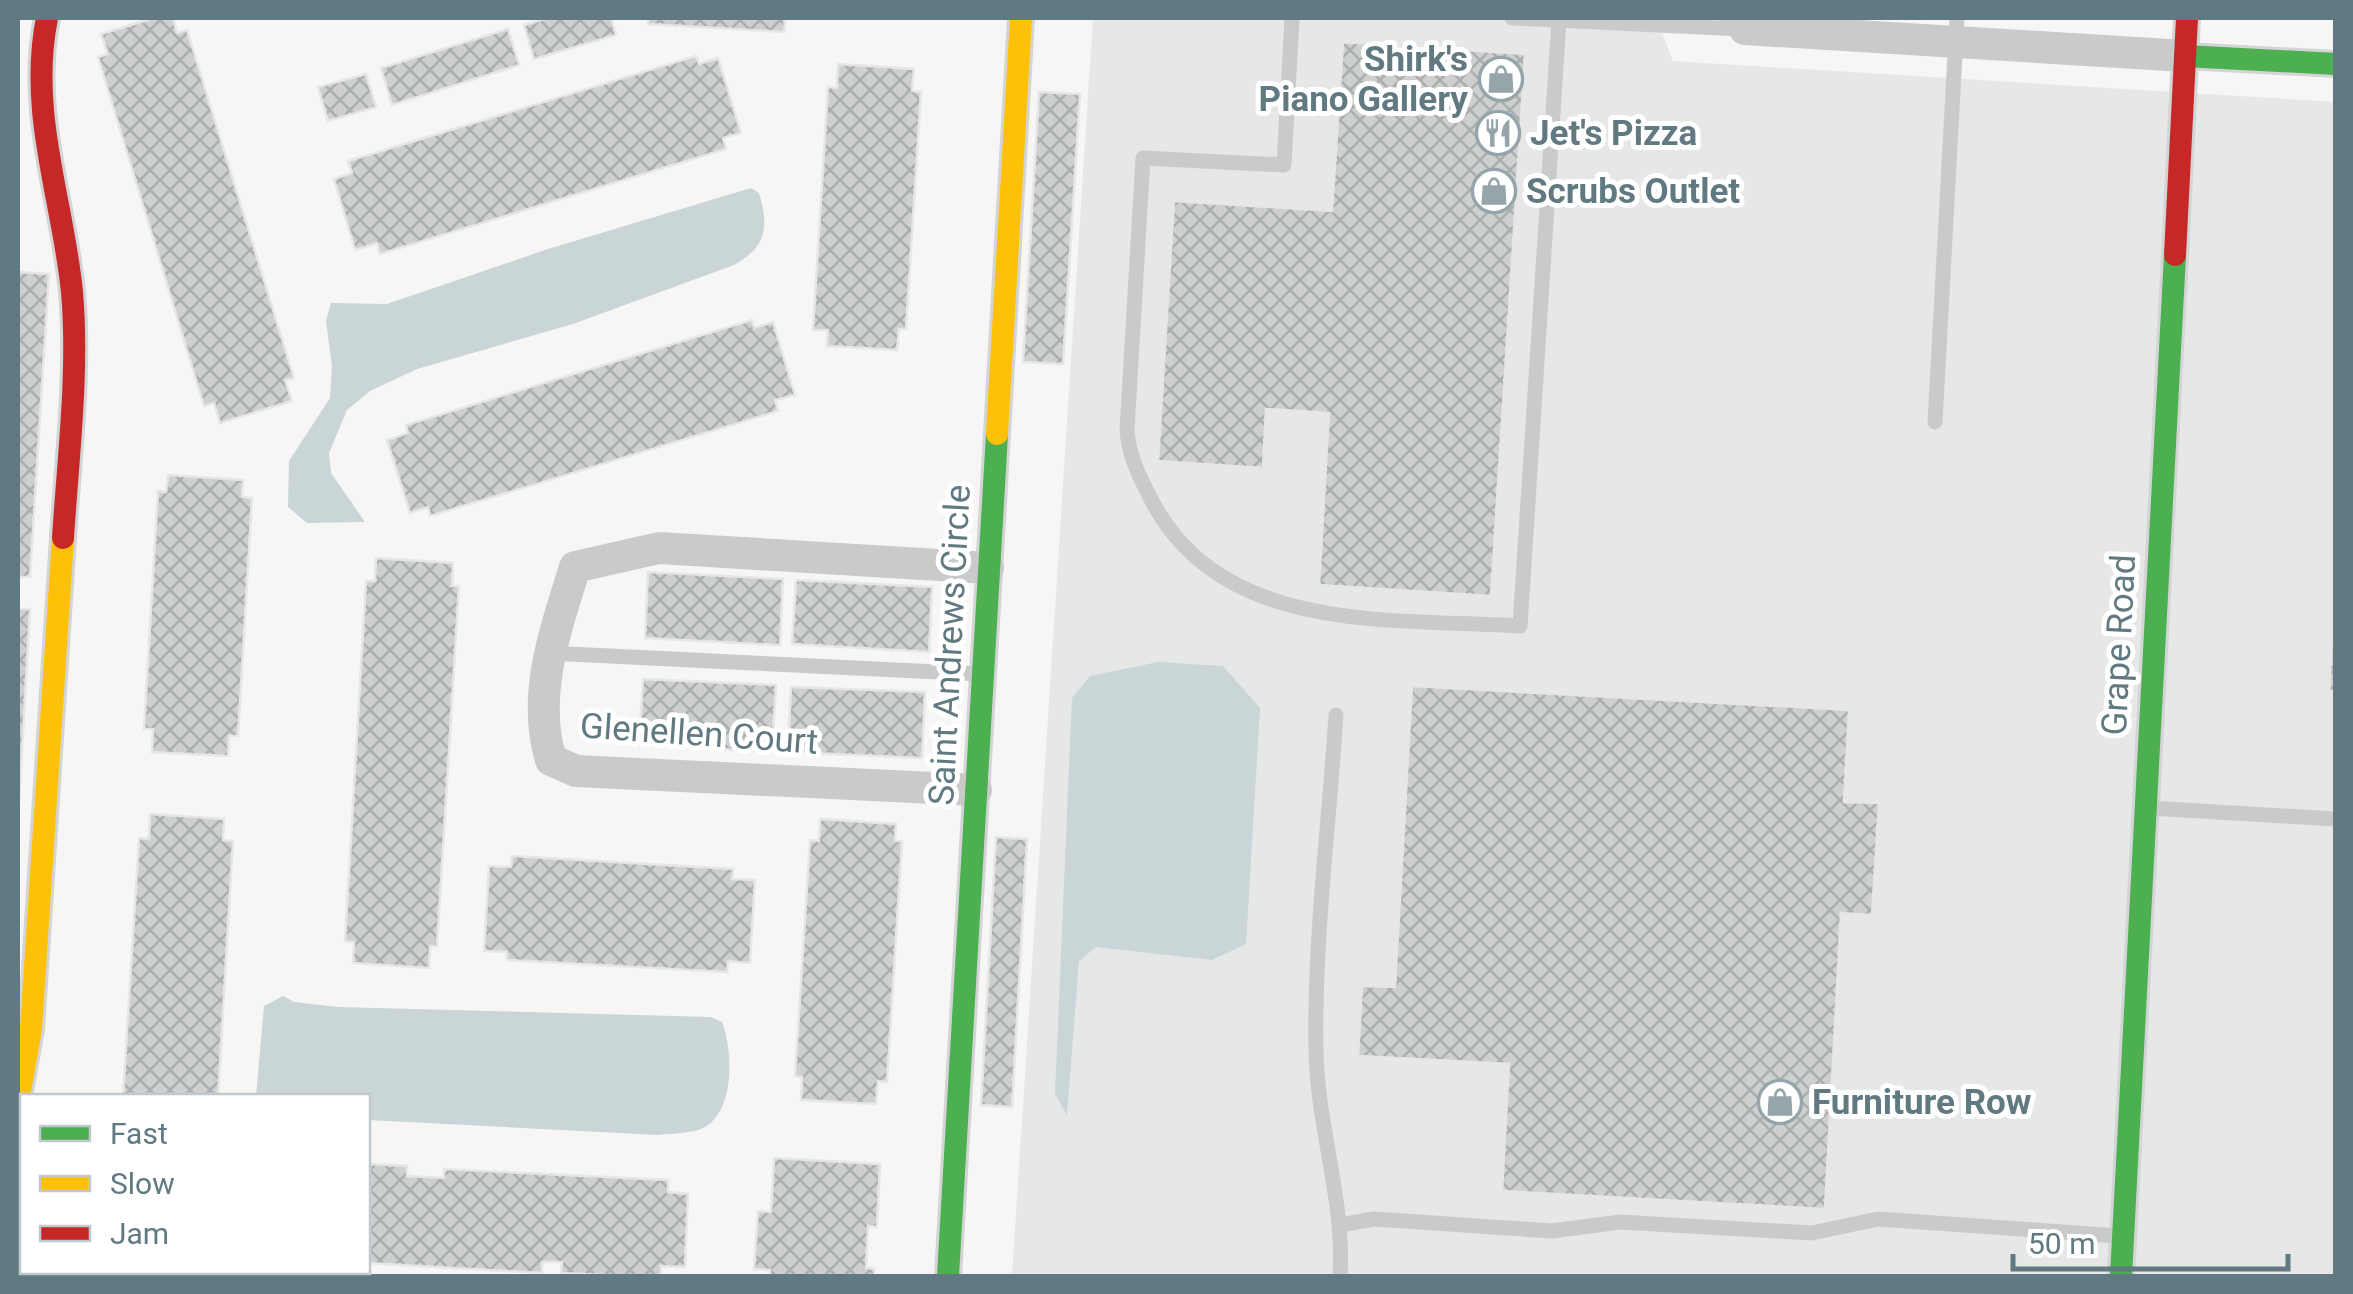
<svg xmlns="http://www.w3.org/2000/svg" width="2353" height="1294" font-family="Roboto,sans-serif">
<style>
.built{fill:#e6e8e7}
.water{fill:#c9d5d6}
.building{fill:url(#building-cross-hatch);stroke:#e6e6e5;stroke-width:2.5}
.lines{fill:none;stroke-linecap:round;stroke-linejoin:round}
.fast-casing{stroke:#d3d4d5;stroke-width:28}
.slow-casing{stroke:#d3d4d5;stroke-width:28}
.jam-casing{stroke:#d3d4d5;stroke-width:28}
.lane{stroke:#c9cbcb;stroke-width:15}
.street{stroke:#c9cbcb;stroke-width:32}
.fast{stroke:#4caf50;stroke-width:22}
.slow{stroke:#ffc107;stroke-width:22}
.jam{stroke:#c62828;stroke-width:22}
.labels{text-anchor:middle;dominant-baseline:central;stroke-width:10;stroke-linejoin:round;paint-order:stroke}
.poi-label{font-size:35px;font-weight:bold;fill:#617981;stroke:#fff;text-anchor:start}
.street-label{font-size:35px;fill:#617981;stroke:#fff}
</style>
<defs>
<pattern id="building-cross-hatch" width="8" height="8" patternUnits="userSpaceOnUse" patternTransform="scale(2.5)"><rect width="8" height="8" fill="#ced0d0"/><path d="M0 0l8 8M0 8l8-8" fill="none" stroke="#abaeae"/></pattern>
</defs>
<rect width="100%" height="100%" fill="#f7f6f5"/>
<polygon class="built" points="1093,18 1656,18 1673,61 2335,102 2335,1276 1012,1276"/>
<g class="water">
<path d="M751 188 759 193C769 226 767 247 734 265L573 324 417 369 370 391 347 410 329 453 331 473 365 522 307 523 288 507 289 461 330 398 332 366 326 321 331 303 387 304 548 249Z"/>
<polygon points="1158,662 1223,666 1260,708 1246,944 1212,960 1096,947 1079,961 1067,1115 1055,1094 1072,698 1090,676"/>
<path d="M283 996 294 1002 338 1007 711 1017 722 1022C733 1050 735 1110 705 1127 693 1134 672 1133 658 1135L368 1120V1096H256L264 1006Z"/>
</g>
<g class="building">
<polygon points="154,18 173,18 177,33 187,30 294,378 285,380 292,401 220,423 214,403 204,406 98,57 108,54 101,34"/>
<polygon points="548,18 611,18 616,35 534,59 524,25"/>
<polygon points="648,18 785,18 784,32 648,24"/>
<polygon points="508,29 519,65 392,105 381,68"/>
<polygon points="1343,42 1525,54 1491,596 1319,585 1329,413 1266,409 1263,468 1158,461 1174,201 1332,211"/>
<polygon points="696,56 699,64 718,58 741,133 723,138 726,149 380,254 377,243 355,250 334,179 352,173 348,161"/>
<polygon points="838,64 914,69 912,91 921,92 906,329 899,329 897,350 827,346 828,330 813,330 828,87 837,88"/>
<polygon points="366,74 376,107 328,121 318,87"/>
<polygon points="1039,92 1080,94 1063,364 1023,362"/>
<polygon points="18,272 49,274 30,577 18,577"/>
<polygon points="752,320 754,328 773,322 795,395 775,400 778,411 430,516 428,507 410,513 387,440 408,433 406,425"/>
<polygon points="168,475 243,480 242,497 252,498 238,736 229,736 228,756 152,752 153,729 144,729 158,491 166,492"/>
<polygon points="376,558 453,563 452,586 459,586 437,946 430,946 429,968 353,963 354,942 345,941 366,581 375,581"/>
<polygon points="648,572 783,579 780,645 645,638"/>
<polygon points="2336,574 2336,691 2329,691"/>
<polygon points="796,580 932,587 929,652 792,644"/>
<polygon points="18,609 30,609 18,821"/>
<polygon points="643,679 776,685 772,752 639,744"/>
<polygon points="1412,686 1849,710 1844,802 1879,803 1872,915 1841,913 1825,1209 1502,1191 1509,1064 1358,1056 1362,986 1395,987"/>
<polygon points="791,687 925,692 922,758 788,752"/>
<polygon points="150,814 224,819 223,840 233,841 218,1096 123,1096 139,838 149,839"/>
<polygon points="820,819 896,824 895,841 902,841 887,1082 878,1081 876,1104 801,1100 802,1077 795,1076 810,840 819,841"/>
<polygon points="996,837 1027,839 1012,1107 981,1105"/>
<polygon points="512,856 733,869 732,879 755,880 750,963 728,961 727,972 507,960 507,952 484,951 489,866 511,867"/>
<polygon points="774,1158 880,1164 877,1227 868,1226 866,1268 874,1269 874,1276 770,1276 770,1270 754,1269 758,1211 771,1212"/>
<polygon points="368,1164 407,1166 407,1176 444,1178 444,1169 668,1180 668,1192 688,1194 685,1267 661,1266 661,1276 623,1276 561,1273 562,1262 542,1262 542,1273 368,1263"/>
</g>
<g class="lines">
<defs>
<g id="fast">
<polyline points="2185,56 2336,64"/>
<polyline points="948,1276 997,434"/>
<polyline points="2121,1276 2175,255"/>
</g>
<g id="slow">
<polyline points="997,434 1021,18"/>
<polyline points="18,1102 31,1029 63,538"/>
</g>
<g id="jam">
<path d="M47 18C28 113 63 200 72 292 79 372 68 458 63 538"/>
<polyline points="2175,255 2187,18"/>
</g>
</defs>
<use href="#fast" class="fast-casing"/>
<use href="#slow" class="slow-casing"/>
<use href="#jam" class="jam-casing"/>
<g class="lane">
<path d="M1292 18 1284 165 1143 158 1127 430C1129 457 1140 478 1152 501 1222 635 1391 618 1520 626L1559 20"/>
<polyline points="1512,18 1741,29"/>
<polyline points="1935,422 1957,18"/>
<polyline points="548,653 979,674"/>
<path d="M1336 715C1329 826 1314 939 1316 1050 1317 1126 1345 1201 1340 1276"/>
<polyline points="2149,808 2336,819"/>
<polyline points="1340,1225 1374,1219 1552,1231 1620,1222 1812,1233 1878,1219 2119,1236"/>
</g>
<g class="street">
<polyline points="1736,18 1745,29 2185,56"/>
<path d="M976 790 576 771 551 760C531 695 556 629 575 567L659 548 988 568"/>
</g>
<use href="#fast" class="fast"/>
<use href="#slow" class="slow"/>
<use href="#jam" class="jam"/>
</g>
<defs>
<symbol id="shop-ring" viewBox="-11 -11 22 22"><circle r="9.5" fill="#fff" stroke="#96a5aa" stroke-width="1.5"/><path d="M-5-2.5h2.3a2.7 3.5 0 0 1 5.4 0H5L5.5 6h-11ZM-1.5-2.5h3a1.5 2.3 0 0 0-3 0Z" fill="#96a5aa"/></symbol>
<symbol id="restaurant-ring" viewBox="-11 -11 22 22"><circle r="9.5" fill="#fff" stroke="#96a5aa" stroke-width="1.5"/><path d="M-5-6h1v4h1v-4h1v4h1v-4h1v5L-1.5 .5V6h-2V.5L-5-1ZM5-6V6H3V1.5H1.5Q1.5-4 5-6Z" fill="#96a5aa"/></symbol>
</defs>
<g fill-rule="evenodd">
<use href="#shop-ring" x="1476" y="54" width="50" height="50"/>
<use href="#restaurant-ring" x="1473" y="108" width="50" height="50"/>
<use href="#shop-ring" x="1469" y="166" width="50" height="50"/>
<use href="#shop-ring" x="1755" y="1077" width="50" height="50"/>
</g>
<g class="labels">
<g class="poi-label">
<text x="1468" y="59" text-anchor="end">Shirk's<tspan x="1468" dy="40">Piano Gallery</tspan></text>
<text x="1530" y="133">Jet's Pizza</text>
<text x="1526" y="191">Scrubs Outlet</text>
<text x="1812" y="1102">Furniture Row</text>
</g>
<g class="street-label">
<text transform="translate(950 645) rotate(-87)">Saint Andrews Circle</text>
<text transform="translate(2119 645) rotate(-87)">Grape Road</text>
<text transform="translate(699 734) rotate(4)">Glenellen Court</text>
</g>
</g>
<rect width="2353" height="1294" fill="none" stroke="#617981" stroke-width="40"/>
<rect x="20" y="1094" width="350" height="180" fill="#ffffff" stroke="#c0c9cd" stroke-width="2.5"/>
<rect x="40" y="1126" width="50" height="15" fill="#4caf50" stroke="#c0c9cd" stroke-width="2.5"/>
<text x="110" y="1144" font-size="30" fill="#617981">Fast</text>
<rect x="40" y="1176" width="50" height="15" fill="#ffc107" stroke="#c0c9cd" stroke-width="2.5"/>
<text x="110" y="1194" font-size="30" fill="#617981">Slow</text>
<rect x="40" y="1226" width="50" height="15" fill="#c62828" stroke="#c0c9cd" stroke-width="2.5"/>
<text x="110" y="1244" font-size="30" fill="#617981">Jam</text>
<path d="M2013 1254v15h275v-15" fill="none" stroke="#617981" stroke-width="5"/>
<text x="2028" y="1254" font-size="30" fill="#617981" stroke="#ffffff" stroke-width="8" paint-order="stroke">50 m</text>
</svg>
